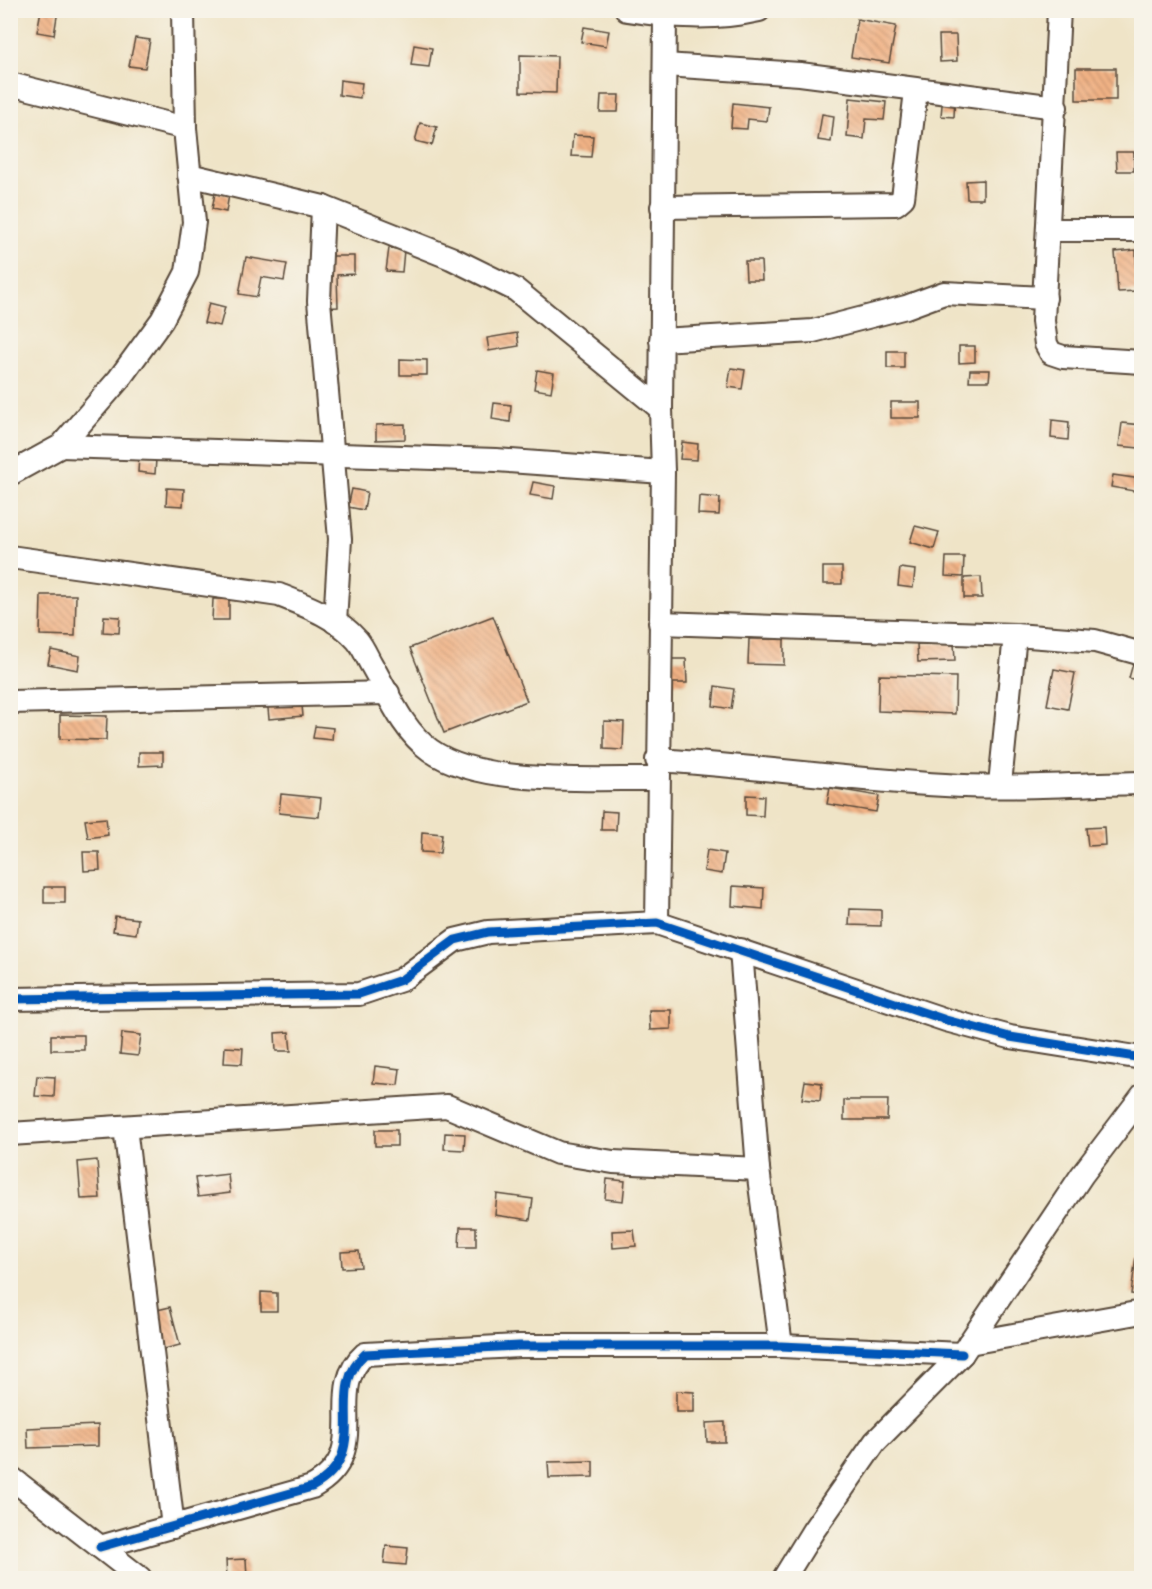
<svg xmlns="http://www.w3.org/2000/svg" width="1152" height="1589" font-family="Sriracha,sans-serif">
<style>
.building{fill:url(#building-back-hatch)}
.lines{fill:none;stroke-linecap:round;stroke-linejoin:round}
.street-casing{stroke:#564637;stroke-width:26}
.street{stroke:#fff;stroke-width:22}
.cycleway-casing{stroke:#f7f3e8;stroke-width:13}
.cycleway{stroke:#0057b8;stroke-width:9}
</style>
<defs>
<pattern id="building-back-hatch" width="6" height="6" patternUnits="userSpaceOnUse" patternTransform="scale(1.5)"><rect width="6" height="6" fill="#f1b285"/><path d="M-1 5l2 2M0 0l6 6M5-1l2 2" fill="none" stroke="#c4916c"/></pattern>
</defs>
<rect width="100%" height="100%" fill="#f7f3e8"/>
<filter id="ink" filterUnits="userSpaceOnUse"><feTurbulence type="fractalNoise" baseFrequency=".0167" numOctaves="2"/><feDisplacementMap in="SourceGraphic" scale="12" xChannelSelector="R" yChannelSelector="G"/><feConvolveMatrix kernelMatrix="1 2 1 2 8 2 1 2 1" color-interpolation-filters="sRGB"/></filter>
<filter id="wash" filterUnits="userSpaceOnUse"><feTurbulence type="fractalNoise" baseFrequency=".008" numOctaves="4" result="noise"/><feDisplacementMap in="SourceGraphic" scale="24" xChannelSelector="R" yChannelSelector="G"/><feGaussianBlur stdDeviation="1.35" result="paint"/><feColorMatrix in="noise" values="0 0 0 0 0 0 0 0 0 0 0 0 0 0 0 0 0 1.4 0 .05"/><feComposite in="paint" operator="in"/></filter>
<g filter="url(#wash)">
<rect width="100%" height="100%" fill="#efe4c7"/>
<g id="blocks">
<g class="building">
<polygon points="41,10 58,10 54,35 37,32"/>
<polygon points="857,19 896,26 889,63 851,57"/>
<polygon points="584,27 609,31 606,46 581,42"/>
<polygon points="939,35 956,35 957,61 940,62"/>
<polygon points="135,38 150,40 145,68 129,66"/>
<polygon points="414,45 432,48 429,67 411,65"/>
<polygon points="520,55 557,56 556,93 520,92"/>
<rect x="1076" y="68" width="40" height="32"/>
<polygon points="340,80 362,83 360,98 339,95"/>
<polygon points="943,94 955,95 954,117 941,116"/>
<polygon points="601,95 619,95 618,112 600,112"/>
<polygon points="850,98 886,102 884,120 866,119 864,139 847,137"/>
<polygon points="733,103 769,107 767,121 748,119 747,129 731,128"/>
<polygon points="822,114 834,116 831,142 818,140"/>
<polygon points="420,123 437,127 432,145 415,141"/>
<polygon points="573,135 593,136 591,157 571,156"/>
<polygon points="1116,152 1134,152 1134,171 1117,171"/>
<polygon points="983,180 983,199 967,199 966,181"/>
<polygon points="215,193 229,195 226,212 212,209"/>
<polygon points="389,248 404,250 402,272 386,271"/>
<polygon points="1136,250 1137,291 1118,292 1115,252"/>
<polygon points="323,256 354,256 354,274 337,275 338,307 324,308"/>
<polygon points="246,257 287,264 284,281 261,277 257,297 239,294"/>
<polygon points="745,261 761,261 762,280 746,280"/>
<polygon points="209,303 225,307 220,326 204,323"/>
<polygon points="517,333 519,346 489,351 487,338"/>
<polygon points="959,346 975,346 975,362 959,363"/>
<rect x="887" y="351" width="17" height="17"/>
<polygon points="400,359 427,360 427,375 400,375"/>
<polygon points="731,368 745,370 742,389 728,387"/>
<polygon points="537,370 554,373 551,392 534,389"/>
<polygon points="970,370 990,370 989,381 969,381"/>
<rect x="891" y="402" width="29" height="16"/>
<polygon points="494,403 511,405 510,422 492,419"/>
<polygon points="1052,420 1069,422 1068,440 1051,438"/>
<polygon points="1122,423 1142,425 1139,448 1119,446"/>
<polygon points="405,424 405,439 376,440 376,425"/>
<polygon points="682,442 698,444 697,460 680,459"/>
<polygon points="139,456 156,459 155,474 138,472"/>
<polygon points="1113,475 1141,479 1139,492 1111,487"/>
<polygon points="533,482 555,486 553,499 530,495"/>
<polygon points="167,488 184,489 183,506 166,505"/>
<polygon points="352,489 367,492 364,510 348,507"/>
<polygon points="699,496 720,498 719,515 698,514"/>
<polygon points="915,526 939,532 934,549 910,542"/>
<polygon points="946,557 964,557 963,577 945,576"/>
<rect x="823" y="567" width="19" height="17"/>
<polygon points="900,568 915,570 913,588 898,586"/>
<polygon points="981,577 982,598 964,598 964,578"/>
<polygon points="41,595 76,595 75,636 40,635"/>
<polygon points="213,599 229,599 229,620 212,620"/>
<polygon points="104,616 120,617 119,633 103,632"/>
<polygon points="493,616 527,701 444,733 410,648"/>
<polygon points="749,639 784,639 784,665 748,664"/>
<polygon points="954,643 955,661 918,662 917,644"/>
<polygon points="51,650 80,656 78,670 48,664"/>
<polygon points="1136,653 1142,654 1142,682 1129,678"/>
<polygon points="669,659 686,659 687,683 670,683"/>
<polygon points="1054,669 1075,673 1068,709 1047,705"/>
<polygon points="879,675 956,677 955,714 878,711"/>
<polygon points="715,686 734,689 731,709 713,706"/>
<polygon points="301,695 303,716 269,719 267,698"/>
<polygon points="60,715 107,716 106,740 60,739"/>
<polygon points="604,721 624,722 623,750 604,749"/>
<polygon points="315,726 333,728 332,740 313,738"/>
<polygon points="139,752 163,752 163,765 139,766"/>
<polygon points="830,788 879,796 876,812 827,804"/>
<polygon points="281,794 321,798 319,817 279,813"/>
<polygon points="746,795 764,796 763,816 746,815"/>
<polygon points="602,811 617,812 616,830 601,830"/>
<polygon points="106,818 108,835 88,838 85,820"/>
<polygon points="1104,827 1105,845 1088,846 1086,828"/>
<polygon points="422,832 442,834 440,853 421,852"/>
<polygon points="707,850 725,853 722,874 704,871"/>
<polygon points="83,852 99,852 100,870 84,871"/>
<polygon points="733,886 764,888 763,909 732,906"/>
<rect x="44" y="887" width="21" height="16"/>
<polygon points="850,909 881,910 881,926 849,925"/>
<polygon points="115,916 138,919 136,934 113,931"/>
<polygon points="649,1010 671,1010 671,1029 650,1030"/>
<polygon points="289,1032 291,1051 276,1051 275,1033"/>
<polygon points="122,1033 141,1035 138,1056 120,1054"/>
<rect x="51" y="1035" width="33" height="15"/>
<polygon points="225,1047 243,1048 242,1064 224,1063"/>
<polygon points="375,1066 400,1069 398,1085 373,1083"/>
<polygon points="37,1076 55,1077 54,1097 35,1096"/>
<polygon points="805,1081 822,1083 820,1101 802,1099"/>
<polygon points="844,1100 888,1100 887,1120 844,1120"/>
<rect x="375" y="1130" width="22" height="16"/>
<polygon points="445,1133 465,1134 464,1150 444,1149"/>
<polygon points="97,1160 100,1198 81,1199 78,1162"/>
<polygon points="228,1174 230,1193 198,1197 195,1178"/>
<polygon points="607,1179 625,1181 623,1201 605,1199"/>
<polygon points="497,1194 533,1199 530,1220 495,1215"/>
<polygon points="460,1227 476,1227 476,1247 459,1247"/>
<polygon points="634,1230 636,1246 613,1248 612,1231"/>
<polygon points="359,1251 361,1267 342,1268 341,1252"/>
<polygon points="1136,1256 1142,1257 1142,1295 1131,1294"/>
<polygon points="261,1292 277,1293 277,1311 261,1311"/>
<polygon points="170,1307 180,1345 164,1349 153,1311"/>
<polygon points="676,1391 694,1392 694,1412 676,1412"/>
<polygon points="725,1422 725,1442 707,1442 706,1423"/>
<polygon points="98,1425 98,1446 28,1448 27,1428"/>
<polygon points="593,1461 593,1477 549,1478 548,1462"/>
<polygon points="386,1546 408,1548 406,1565 384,1563"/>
<polygon points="246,1559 247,1578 227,1578 226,1560"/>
<rect x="281" y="1572" width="16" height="6"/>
</g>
</g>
</g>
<g filter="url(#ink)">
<use href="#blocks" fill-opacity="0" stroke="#564637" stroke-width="1.5"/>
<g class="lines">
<defs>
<g id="street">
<path d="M627 10C671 17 715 20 759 10"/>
<polyline points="1059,10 1043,321 1046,344 1051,353 1063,357 1142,362"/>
<polyline points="665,65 800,74 1056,107"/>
<polyline points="10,84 185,128"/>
<polyline points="189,175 323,207 451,258 516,290 661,409"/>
<polyline points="323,207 319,301 340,539 335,622"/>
<polyline points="662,207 896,204 903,198 916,91"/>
<polyline points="1048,230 1142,230"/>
<polyline points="661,340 813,331 906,307 944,293 1045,298"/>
<polyline points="61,446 496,460 663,472"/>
<polyline points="10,474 61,446 119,379 162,320 187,272 194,222 185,128 183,10"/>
<path d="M10 557 279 595C307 606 337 617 357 640 363 647 367 657 371 664 388 693 402 730 430 750 481 787 596 778 658 779"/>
<polyline points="660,623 1015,635 1095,641 1142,654"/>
<polyline points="10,702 388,693"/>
<path d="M657 760C754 766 848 780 945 785 1009 789 1077 784 1142 783"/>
<polyline points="1000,784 1015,635"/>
<polyline points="657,923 663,472 661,409 665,16"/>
<polyline points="741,950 758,1169 781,1346"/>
<polyline points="10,999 359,994 401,980 455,940 488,932 657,923 946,1020 1010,1037 1142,1058"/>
<polyline points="125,1127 173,1527"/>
<polyline points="10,1134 447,1106 558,1153 613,1162 758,1169"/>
<polyline points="969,1343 1142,1312"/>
<polyline points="10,1477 140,1578"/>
<path d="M100 1547 312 1487C376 1452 322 1392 365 1354L519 1346H781L962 1354"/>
<polyline points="784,1578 813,1531 875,1442 962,1354 1082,1175 1142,1096"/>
</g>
</defs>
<use href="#street" class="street-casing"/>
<use href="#street" class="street"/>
<defs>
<g id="cycleway">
<polyline points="10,999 359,994 401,980 455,940 488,932 657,923 946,1020 1010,1037 1142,1058"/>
<path d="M100 1547 312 1487C376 1452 322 1392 365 1354L519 1346H781L962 1354"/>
</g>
</defs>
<use href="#cycleway" class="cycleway-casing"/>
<use href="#cycleway" class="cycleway"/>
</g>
</g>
<rect width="1152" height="1589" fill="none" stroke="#f7f3e8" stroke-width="36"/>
</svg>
